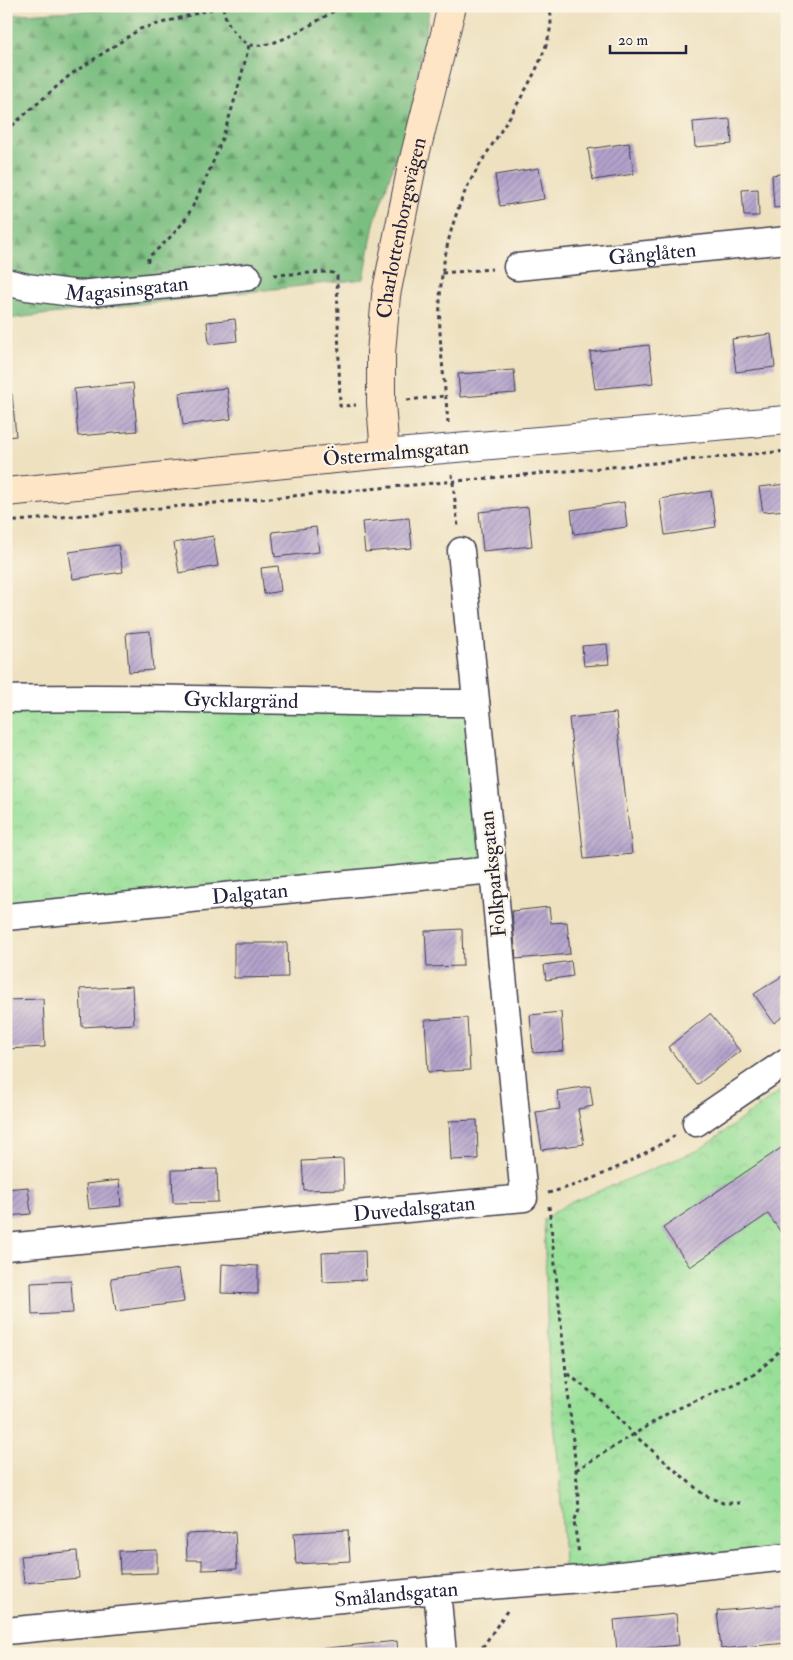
<svg xmlns="http://www.w3.org/2000/svg" width="793" height="1660" font-family="'IM FELL Double Pica',serif">
<style>
.forest{fill:url(#forest-firs);stroke:#4e705e}
.park{fill:url(#park-crowns);stroke:#5d806a}
.building{fill:url(#building-hatch)}
.lines{fill:none;stroke-linecap:round;stroke-linejoin:round}
.minor-casing{stroke:#413f4f;stroke-width:29}
.tertiary-casing{stroke:#413f4f;stroke-width:30}
.secondary-casing{stroke:#413f4f;stroke-width:30}
.path{stroke:#413f4f;stroke-width:3;stroke-dasharray:4 4;stroke-linecap:butt}
.minor{stroke:#fff;stroke-width:26}
.tertiary{stroke:#fff;stroke-width:28}
.secondary{stroke:#fde5c5;stroke-width:28}
.labels{text-anchor:middle;dominant-baseline:central;stroke-width:4.5;stroke-linejoin:round;paint-order:stroke}
.street-label{font-size:21px;fill:#22223b;stroke:#fcf5e5}
</style>
<defs>
<pattern id="forest-firs" width="22" height="20" patternUnits="userSpaceOnUse" patternTransform="scale(1.25)"><rect width="22" height="20" fill="#7abe80"/><path d="M5 1l3.5 6h-7zM16 11l3.5 6h-7z" fill="#649a6a"/></pattern>
<pattern id="park-crowns" width="20" height="18" patternUnits="userSpaceOnUse" patternTransform="scale(1.25)"><rect width="20" height="18" fill="#98df98"/><path d="M2 6a3 3 0 1 1 6 0M12 15a3 3 0 1 1 6 0" fill="none" stroke="#83bf84"/></pattern>
<pattern id="building-hatch" width="6" height="6" patternUnits="userSpaceOnUse" patternTransform="scale(1.25)"><rect width="6" height="6" fill="#b4a3cc"/><path d="M-1 1l2-2M0 6l6-6M5 7l2-2" fill="none" stroke="#9284a7"/></pattern>
</defs>
<rect width="100%" height="100%" fill="#fcf5e5"/>
<filter id="ink" filterUnits="userSpaceOnUse"><feTurbulence type="fractalNoise" baseFrequency=".02" numOctaves="2"/><feDisplacementMap in="SourceGraphic" scale="10" xChannelSelector="R" yChannelSelector="G"/><feConvolveMatrix kernelMatrix="1 2 1 2 8 2 1 2 1" color-interpolation-filters="sRGB"/></filter>
<filter id="wash" filterUnits="userSpaceOnUse"><feTurbulence type="fractalNoise" baseFrequency=".0096" numOctaves="4" result="noise"/><feDisplacementMap in="SourceGraphic" scale="20" xChannelSelector="R" yChannelSelector="G"/><feGaussianBlur stdDeviation="1.12" result="paint"/><feColorMatrix in="noise" values="0 0 0 0 0 0 0 0 0 0 0 0 0 0 0 0 0 1.4 0 .05"/><feComposite in="paint" operator="in"/></filter>
<g filter="url(#wash)">
<rect width="100%" height="100%" fill="#eee1c0"/>
<polygon class="forest" points="156,6 430,6 412,109 374,224 364,279 6,319 6,15"/>
<g class="park">
<polygon points="464,698 492,880 6,924 6,707"/>
<polygon points="787,1086 787,1553 565,1582 559,1468 549,1376 544,1219 567,1204 699,1150"/>
</g>
<g id="blocks">
<g class="building">
<polygon points="730,119 732,144 695,147 693,122"/>
<polygon points="629,143 634,174 593,180 588,149"/>
<polygon points="539,168 544,199 500,206 495,175"/>
<polygon points="787,173 787,207 774,208 772,175"/>
<polygon points="758,189 759,216 744,216 742,190"/>
<polygon points="235,319 237,341 209,344 207,322"/>
<polygon points="771,334 775,367 736,372 732,339"/>
<polygon points="649,345 653,383 595,389 590,352"/>
<polygon points="514,370 516,393 460,397 458,374"/>
<polygon points="133,383 137,431 78,436 74,389"/>
<polygon points="227,388 231,419 183,425 179,393"/>
<polygon points="12,394 16,436 6,437 6,395"/>
<polygon points="787,484 787,510 763,512 759,487"/>
<polygon points="711,491 716,527 665,535 660,499"/>
<polygon points="624,502 627,527 574,534 571,510"/>
<polygon points="528,507 532,546 483,551 479,512"/>
<polygon points="409,518 412,548 365,552 362,522"/>
<polygon points="316,527 319,552 275,557 272,532"/>
<polygon points="213,536 218,566 179,573 174,543"/>
<polygon points="118,545 123,572 73,579 69,552"/>
<polygon points="278,566 281,591 264,594 261,568"/>
<polygon points="150,631 153,670 129,672 126,633"/>
<polygon points="607,644 609,664 584,666 582,646"/>
<polygon points="616,713 632,854 584,859 569,718"/>
<polygon points="549,907 551,923 567,922 570,954 516,959 512,911"/>
<polygon points="462,929 463,966 427,967 425,931"/>
<polygon points="234,943 287,943 288,977 234,978"/>
<polygon points="571,961 573,976 546,980 544,965"/>
<polygon points="787,973 787,1014 774,1023 754,994"/>
<polygon points="132,986 134,1024 82,1027 80,989"/>
<polygon points="43,999 45,1047 6,1049 6,1000"/>
<polygon points="561,1012 564,1051 533,1053 530,1015"/>
<polygon points="710,1014 740,1051 697,1085 668,1047"/>
<polygon points="467,1018 470,1070 428,1072 425,1020"/>
<polygon points="590,1086 593,1106 578,1109 584,1144 542,1150 536,1112 560,1109 557,1091"/>
<polygon points="477,1120 478,1159 451,1160 449,1121"/>
<polygon points="787,1144 787,1241 768,1214 690,1267 663,1228"/>
<polygon points="343,1159 344,1189 304,1190 302,1161"/>
<polygon points="217,1169 218,1202 173,1203 172,1170"/>
<polygon points="119,1180 121,1206 89,1209 86,1184"/>
<polygon points="28,1187 31,1214 6,1216 6,1189"/>
<polygon points="365,1251 366,1280 323,1282 322,1253"/>
<polygon points="222,1264 258,1266 258,1294 221,1293"/>
<polygon points="179,1269 184,1302 116,1311 111,1278"/>
<polygon points="71,1281 73,1313 32,1315 31,1283"/>
<polygon points="348,1530 350,1561 296,1564 294,1533"/>
<polygon points="235,1532 237,1569 202,1570 202,1560 187,1560 186,1534"/>
<polygon points="157,1550 157,1573 120,1574 119,1551"/>
<polygon points="77,1551 79,1578 24,1583 21,1556"/>
<polygon points="787,1605 787,1643 721,1649 717,1611"/>
<polygon points="676,1614 679,1645 617,1651 614,1620"/>
<polygon points="397,1641 398,1654 318,1654 317,1649"/>
</g>
</g>
</g>
<g filter="url(#ink)">
<use href="#blocks" fill-opacity="0" stroke="#413f4f" stroke-width="1"/>
<g class="lines">
<defs>
<g id="minor">
<path id="s1" d="M517 267 787 240"/>
<path id="s2" d="M6 282 27 287 79 294 248 277"/>
<path id="s3" d="M6 699C163 695 320 704 476 703"/>
<path id="s4" d="M6 917 493 870"/>
<polyline points="696,1123 787,1061"/>
<path id="s5" d="M6 1247 524 1198 493 870 461 551"/>
<polyline points="437,1590 443,1654"/>
<path id="s6" d="M6 1631 437 1590 582 1579 787 1557"/>
</g>
<polyline id="tertiary" points="385,454 787,420"/>
<g id="secondary">
<path id="s7" d="M6 492 385 454 381 403V353L386 295 411 171 452 6"/>
</g>
</defs>
<use href="#minor" class="minor-casing"/>
<use href="#tertiary" class="tertiary-casing"/>
<use href="#secondary" class="secondary-casing"/>
<g class="path">
<path d="M6 131 70 75 140 29 223 6C224 16 228 23 233 31 237 36 245 44 251 45 279 49 318 19 343 6"/>
<path d="M148 262V257C161 247 171 237 181 225 189 215 195 202 200 191 223 144 237 95 249 45"/>
<polyline points="442,273 492,269"/>
<polyline points="274,275 328,272 333,273 337,276 340,406 356,405"/>
<polyline points="407,400 446,396"/>
<path d="M448 423C445 382 438 341 440 301 441 265 450 227 464 194 482 151 565 51 549 6"/>
<polyline points="452,474 458,527"/>
<polyline points="6,522 787,451"/>
<path d="M548 1193C595 1181 635 1160 676 1135"/>
<polyline points="549,1206 576,1470 579,1509 574,1522 579,1554"/>
<polyline points="568,1374 602,1401 633,1434 704,1495 723,1503 740,1503"/>
<polyline points="576,1470 670,1412 752,1376 773,1358 787,1342"/>
<polyline points="478,1654 507,1611"/>
</g>
<use href="#minor" class="minor"/>
<use href="#tertiary" class="tertiary"/>
<use href="#secondary" class="secondary"/>
</g>
</g>
<g class="labels">
<g class="street-label">
<text stroke="none"><textPath href="#s7" startOffset="609">Charlottenborgsvägen</textPath></text>
<text stroke="none"><textPath href="#s1" startOffset="136">Gånglåten</textPath></text>
<text stroke="none"><textPath href="#s2" startOffset="122">Magasinsgatan</textPath></text>
<text transform="translate(396 453) rotate(-5)">Östermalmsgatan</text>
<text stroke="none"><textPath href="#s3" startOffset="235">Gycklargränd</textPath></text>
<text transform="translate(493 874) rotate(-96)">Folkparksgatan</text>
<text stroke="none"><textPath href="#s4" startOffset="245">Dalgatan</textPath></text>
<text stroke="none"><textPath href="#s5" startOffset="410">Duvedalsgatan</textPath></text>
<text stroke="none"><textPath href="#s6" startOffset="392">Smålandsgatan</textPath></text>
</g>
</g>
<rect width="793" height="1660" fill="none" stroke="#fcf5e5" stroke-width="25"/>
<path d="M610 45v8h76v-8" fill="none" stroke="#22223b" stroke-width="2.5"/>
<text x="618" y="45" font-size="15" fill="#22223b" stroke="#fcf5e5" stroke-width="4" paint-order="stroke">20 m</text>
</svg>
